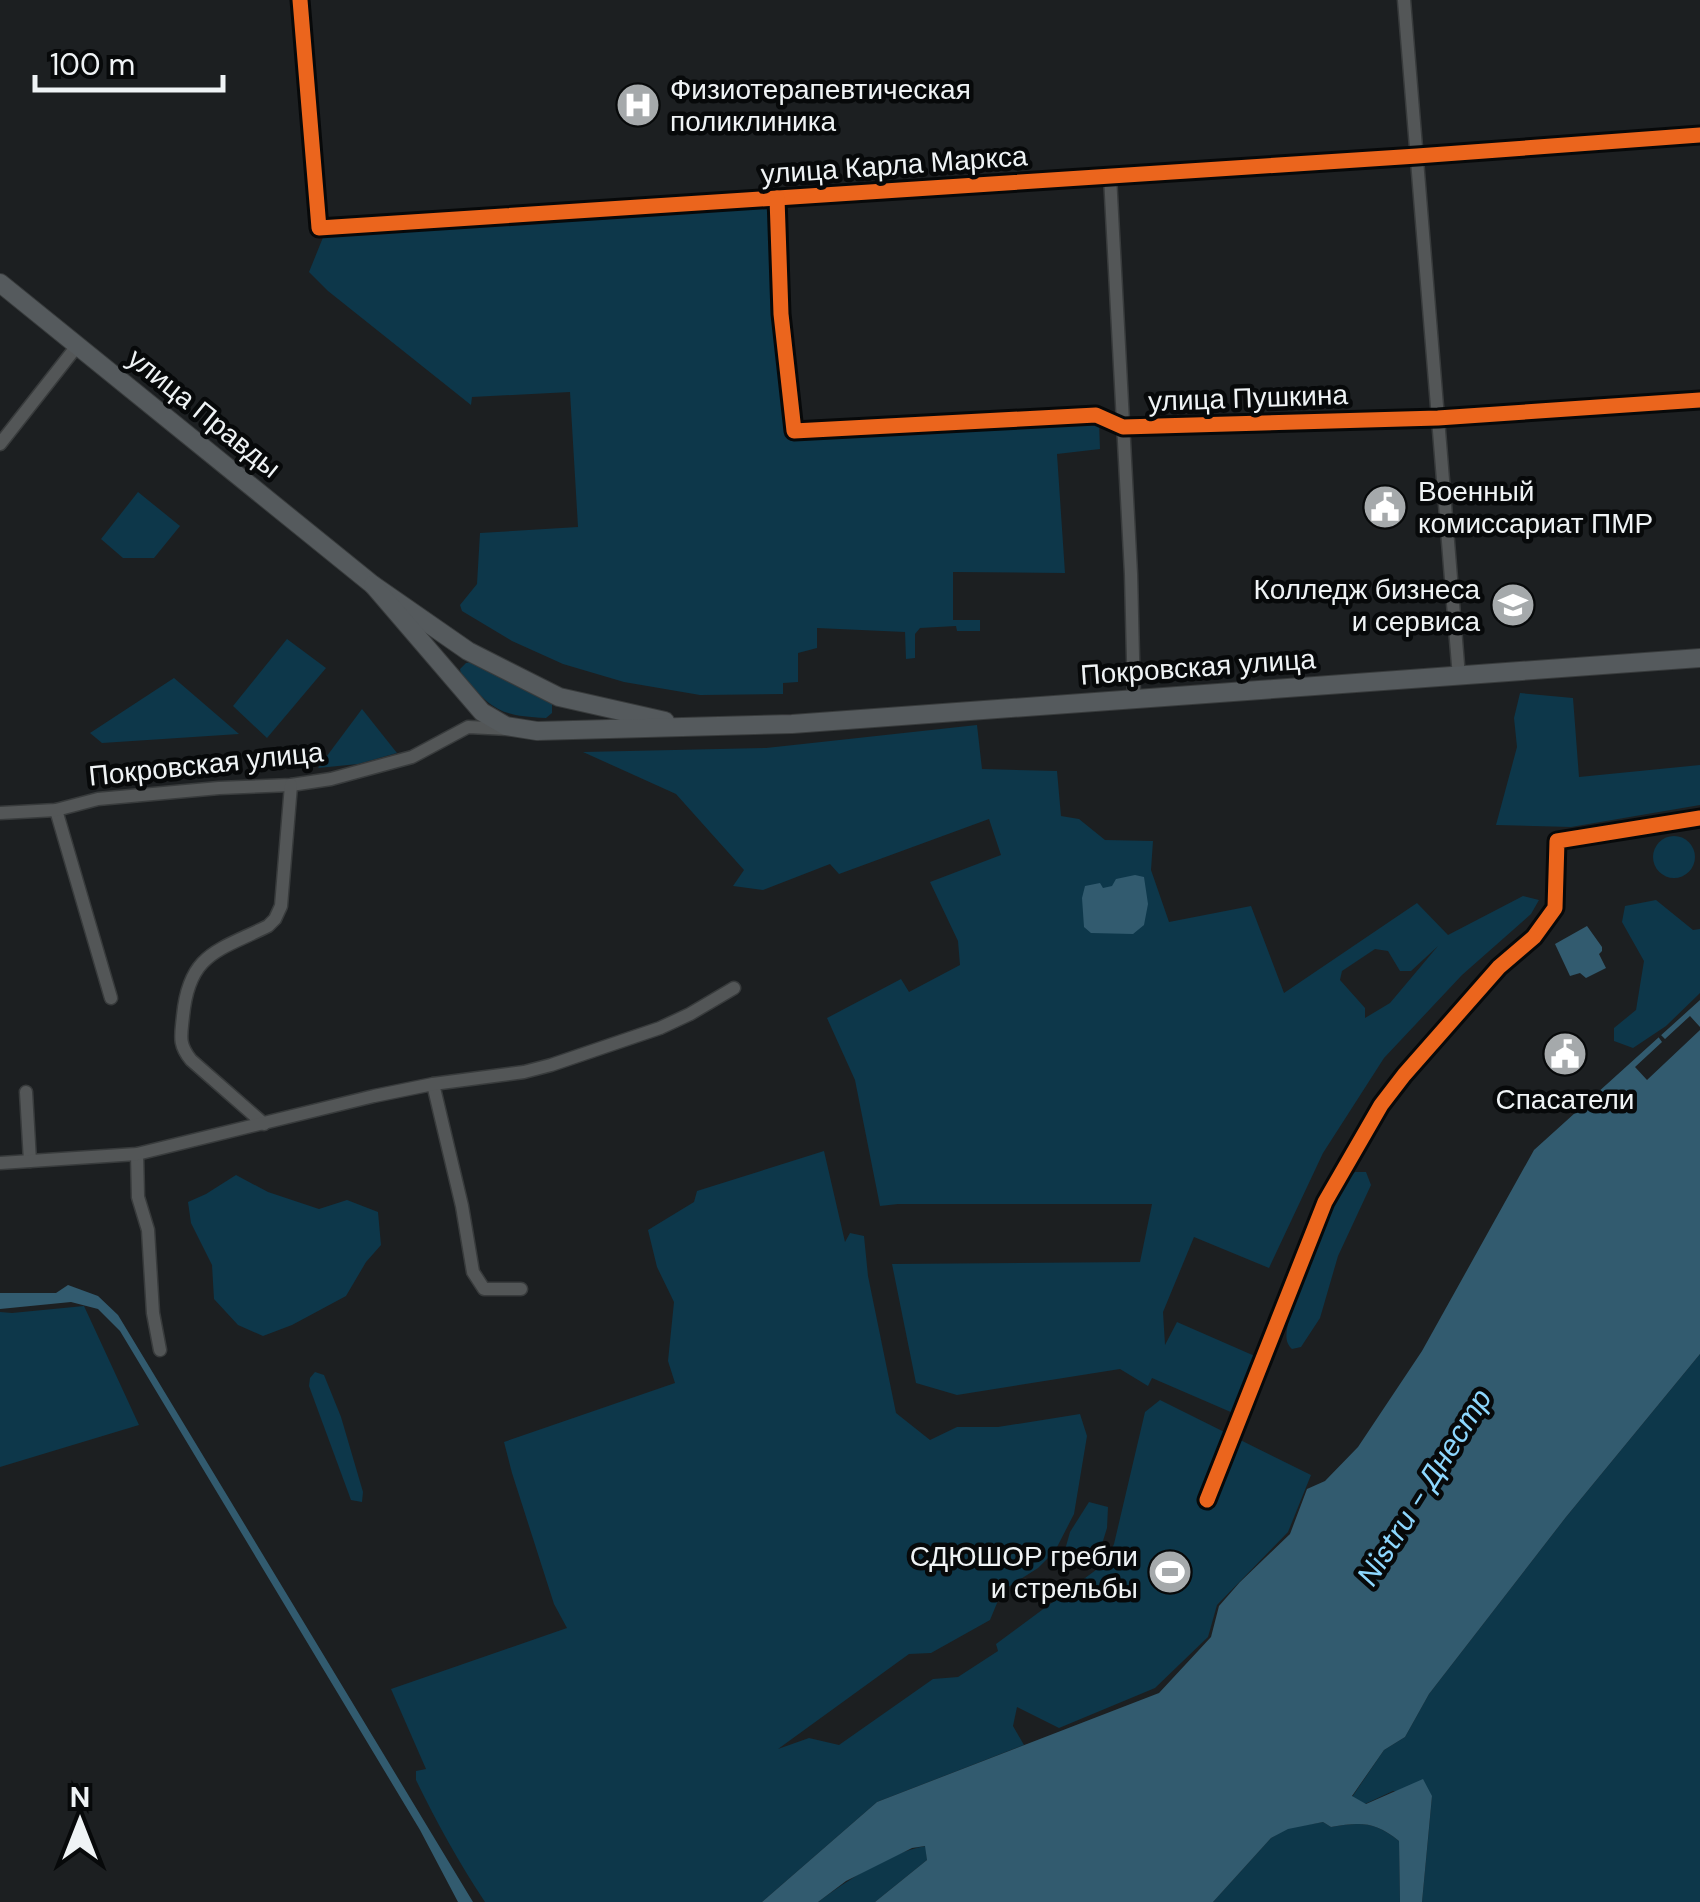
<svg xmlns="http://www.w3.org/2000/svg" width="1700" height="1902" font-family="'DM Sans',sans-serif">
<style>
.green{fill:#0d374a;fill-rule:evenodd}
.water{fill:#325b6f}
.pier{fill:#1c1f21}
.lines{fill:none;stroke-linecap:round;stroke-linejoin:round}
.minor-casing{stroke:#383b3c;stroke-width:15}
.secondary-casing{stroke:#383b3c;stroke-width:20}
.minor{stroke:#535657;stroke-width:12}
.secondary{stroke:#555a5d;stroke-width:18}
.cycleway-casing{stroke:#07090a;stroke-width:21}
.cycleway{stroke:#eb651d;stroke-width:15}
.labels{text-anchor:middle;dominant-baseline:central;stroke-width:9;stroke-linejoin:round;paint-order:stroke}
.poi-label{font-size:28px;fill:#eff3f5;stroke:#07090a;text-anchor:start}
.street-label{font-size:28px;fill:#eff3f5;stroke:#07090a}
.water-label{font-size:30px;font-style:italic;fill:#8dd7fe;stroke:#07090a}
</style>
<rect width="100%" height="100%" fill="#1c1f21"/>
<g class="green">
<polygon points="769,206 774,315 789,439 1099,422 1100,449 1057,454 1065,573 953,572 953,620 980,620 980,631 957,631 956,626 920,628 915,634 915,658 906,659 905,632 817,628 817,648 798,653 798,682 783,683 783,694 700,695 624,682 563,664 512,641 462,611 460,605 477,584 480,533 578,527 570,392 472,397 471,405 328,291 309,272 324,235"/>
<polygon points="138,492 180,526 154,558 123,558 101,539"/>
<polygon points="287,639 326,668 267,738 233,706"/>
<path d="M471 662 552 704V713L546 718C498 716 492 709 461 674L460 669 466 663Z"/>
<polygon points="174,678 239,734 102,743 90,733"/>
<polygon points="1520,693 1573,698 1579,777 1700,765 1700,805 1571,827 1496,825 1517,747 1514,718"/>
<polygon points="362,709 397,753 358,764 318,768"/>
<path d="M977 725 982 769 1057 771 1061 816 1079 819 1105 840 1153 841 1151 870 1169 922 1251 906 1284 993 1417 903 1448 935 1523 896 1539 900 1531 914 1462 975 1384 1058 1323 1153 1269 1268 1194 1237 1163 1312 1165 1345 1177 1322 1257 1357 1233 1413 1152 1378 1148 1386 1120 1369 957 1395 916 1383 892 1264 1140 1262 1152 1204H898L880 1206 855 1080 827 1018 901 979 909 992 960 965 958 941 930 882 1001 855 989 819 839 874 830 864 763 890 733 886 744 870 676 794 583 752 766 748ZM1438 946 1390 1003 1365 1018V1008L1340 980 1342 971 1375 949 1388 951 1400 971H1411Z"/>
<circle cx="1674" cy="857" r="21"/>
<polygon points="1656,900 1693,930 1700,929 1700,993 1666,1026 1633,1048 1614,1041 1614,1028 1636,1010 1644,961 1622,922 1625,906"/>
<path d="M824 1151 845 1242 850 1233 864 1236 868 1276 896 1413 930 1440 957 1427H998L1080 1414 1087 1436 1074 1514 1055 1551 1038 1568 1002 1591 990 1620 931 1653 909 1654 778 1749 809 1738 839 1745 933 1679 958 1677 998 1651 996 1644 1104 1564 1114 1544 1145 1412 1160 1400 1311 1475 1288 1532 1217 1605 1208 1637 1155 1688 1059 1728 1017 1707 1013 1726 1024 1745 877 1802 762 1902H485C459 1863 437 1823 416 1780V1771L426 1769 391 1689 567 1628 554 1604 512 1473 504 1442 675 1383 668 1361 674 1302 657 1267 648 1230 694 1202 697 1191Z"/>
<path d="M1355 1172H1366L1371 1185 1338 1256 1320 1318 1301 1347 1292 1349C1283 1341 1287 1330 1289 1319L1338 1187Z"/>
<polygon points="236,1175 268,1192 319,1209 347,1200 378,1212 381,1245 366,1262 346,1296 292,1325 263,1336 238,1325 214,1299 212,1265 191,1223 188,1202 206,1194"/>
<polygon points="84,1306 139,1425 0,1467 0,1312 12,1313"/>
<polygon points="1700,1354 1700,1902 1422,1902 1432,1796 1393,1791 1365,1804 1352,1797 1384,1750 1405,1737 1429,1694 1566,1517"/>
<polygon points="315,1372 324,1375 341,1417 363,1492 362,1502 351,1500 309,1386 310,1378"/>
<polygon points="1089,1502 1108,1507 1107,1528 1102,1544 1061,1564 1070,1532"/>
<path d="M1323 1822 1331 1827C1360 1822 1375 1821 1399 1841L1400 1902H1213L1271 1838 1288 1828Z"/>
<path d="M926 1846 927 1860 875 1902H818C846 1881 892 1851 926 1846Z"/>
</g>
<g class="water">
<polygon points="1135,875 1144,877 1148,904 1144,925 1133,934 1091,933 1084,927 1082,898 1085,886 1100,883 1103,888 1112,886 1116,879"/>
<polygon points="1587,926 1602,947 1602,951 1599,954 1606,968 1586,978 1580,973 1570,976 1555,944"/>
<path d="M1700 1000V1354L1566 1517 1429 1694 1405 1737 1384 1750 1352 1796 1366 1804 1423 1779 1432 1796 1422 1902H1400L1399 1841C1375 1821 1360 1822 1331 1827L1323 1822 1288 1829 1271 1838 1213 1902H875L927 1860 925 1846 912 1848 846 1881 818 1902H762L877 1802 1159 1693 1211 1637 1219 1606 1240 1582 1290 1534 1307 1489 1325 1481 1358 1447 1422 1351 1534 1150Z"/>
<polygon points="68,1285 98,1296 118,1315 473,1902 458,1902 420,1830 120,1331 98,1309 71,1302 0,1309 0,1293 56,1293"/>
</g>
<polygon class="pier" points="1690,1016 1700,1027 1700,1030 1647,1080 1635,1067 1662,1042 1657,1035 1659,1033 1665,1039"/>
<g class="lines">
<defs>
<g id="minor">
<polyline points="300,0 319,228 1417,156 1700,135"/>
<polyline points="1404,0 1459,677"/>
<polyline points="1110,176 1131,574 1134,699"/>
<polyline points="777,198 781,314 794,431 1096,415 1123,427 1438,418 1700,400"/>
<polyline points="0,444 77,346"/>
<polyline points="56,810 111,998"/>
<polyline points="0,813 56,810 98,799 219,788 291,785 331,779 412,757 468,727 509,729"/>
<polyline points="433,1084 462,1206 473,1272 484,1289 521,1289"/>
<polyline points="26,1092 30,1161"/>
<path d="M264 1124 191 1060C178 1044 181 1036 183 1016 189 953 218 951 268 926L275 919 281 906 291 785"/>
<polyline points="137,1154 138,1197 148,1230 153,1313 160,1350"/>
<polyline points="0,1163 137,1154 374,1096 433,1084 524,1072 551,1065 660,1028 690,1014 734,988"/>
<polyline points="1207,1500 1325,1202 1381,1105 1404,1075 1499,967 1534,937 1555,908 1557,841 1700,818"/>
</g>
<g id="secondary">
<polyline points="0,283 373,585 468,651 559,697 665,721"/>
<polyline points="373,585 482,712 506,726 537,731 792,724 1700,658"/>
</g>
</defs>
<use href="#minor" class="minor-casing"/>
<use href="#secondary" class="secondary-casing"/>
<use href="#minor" class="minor"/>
<use href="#secondary" class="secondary"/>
<defs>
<g id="cycleway">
<polyline points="300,0 319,228 1417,156 1700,135"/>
<polyline points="777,198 781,314 794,431 1096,415 1123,427 1438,418 1700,400"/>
<polyline points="1207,1500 1325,1202 1381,1105 1404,1075 1499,967 1534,937 1555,908 1557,841 1700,818"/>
</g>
</defs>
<use href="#cycleway" class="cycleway-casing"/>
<use href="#cycleway" class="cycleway"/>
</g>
<defs>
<symbol id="hospital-disc" viewBox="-11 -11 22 22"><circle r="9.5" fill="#a5a9ab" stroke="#07090a"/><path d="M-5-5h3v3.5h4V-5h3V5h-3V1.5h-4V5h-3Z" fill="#fff"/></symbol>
<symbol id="civic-disc" viewBox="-11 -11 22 22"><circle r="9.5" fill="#a5a9ab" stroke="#07090a"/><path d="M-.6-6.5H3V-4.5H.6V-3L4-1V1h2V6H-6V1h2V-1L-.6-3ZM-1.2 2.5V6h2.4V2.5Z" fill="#fff"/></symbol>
<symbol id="university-disc" viewBox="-11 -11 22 22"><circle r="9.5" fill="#a5a9ab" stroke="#07090a"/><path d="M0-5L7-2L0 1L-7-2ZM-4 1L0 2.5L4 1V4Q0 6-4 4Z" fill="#fff"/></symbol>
<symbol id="stadium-disc" viewBox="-11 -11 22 22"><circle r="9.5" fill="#a5a9ab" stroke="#07090a"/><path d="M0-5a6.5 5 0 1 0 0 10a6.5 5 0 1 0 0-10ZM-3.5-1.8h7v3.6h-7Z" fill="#fff"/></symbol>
</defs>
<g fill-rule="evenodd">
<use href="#hospital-disc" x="613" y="80" width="50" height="50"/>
<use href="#civic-disc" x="1360" y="482" width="50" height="50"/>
<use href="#university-disc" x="1488" y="580" width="50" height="50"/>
<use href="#civic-disc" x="1540" y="1029" width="50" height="50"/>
<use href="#stadium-disc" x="1145" y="1547" width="50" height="50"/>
</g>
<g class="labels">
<g class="poi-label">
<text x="670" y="89">Физиотерапевтическая<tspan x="670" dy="32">поликлиника</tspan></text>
<text x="1418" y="491">Военный<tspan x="1418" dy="32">комиссариат ПМР</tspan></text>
<text x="1480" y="589" text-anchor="end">Колледж бизнеса<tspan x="1480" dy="32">и сервиса</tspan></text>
<text x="1565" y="1099" text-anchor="middle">Спасатели</text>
<text x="1138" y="1556" text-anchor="end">СДЮШОР гребли<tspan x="1138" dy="32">и стрельбы</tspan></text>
</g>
<g class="street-label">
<text transform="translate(894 165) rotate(-4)">улица Карла Маркса</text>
<text transform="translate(1248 398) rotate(-2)">улица Пушкина</text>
<text transform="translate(204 413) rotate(39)">улица Правды</text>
<text transform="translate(1198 667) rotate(-4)">Покровская улица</text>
<text transform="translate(206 764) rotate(-6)">Покровская улица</text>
</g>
<g class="water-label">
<text transform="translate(1424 1487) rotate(-58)">Nistru - Днестр</text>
</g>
</g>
<g transform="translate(80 1822)" stroke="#07090a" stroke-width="8" paint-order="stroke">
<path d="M0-8L18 38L0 25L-18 38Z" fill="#eff3f5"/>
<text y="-15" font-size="28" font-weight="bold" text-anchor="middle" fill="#eff3f5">N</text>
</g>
<path d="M35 75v15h188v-15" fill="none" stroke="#eff3f5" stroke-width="5"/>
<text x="50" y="75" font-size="30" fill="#eff3f5" stroke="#07090a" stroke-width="8" paint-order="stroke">100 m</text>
</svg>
